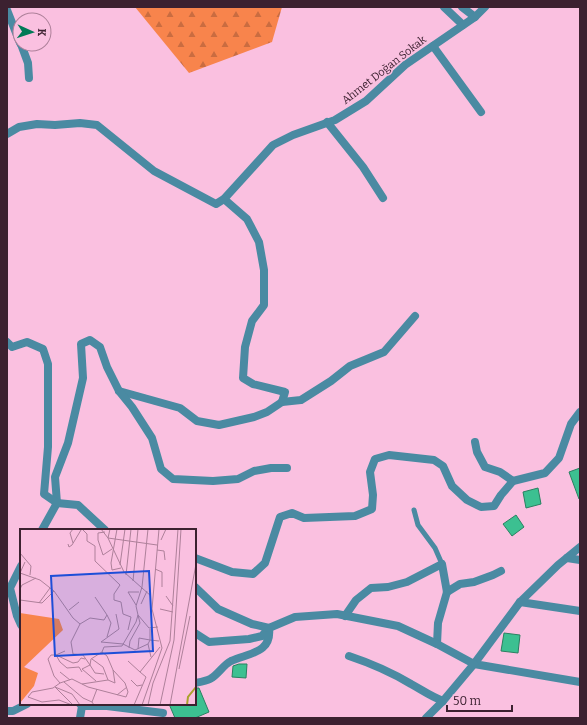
<svg xmlns="http://www.w3.org/2000/svg" width="587" height="725" font-family="Bitter,serif">
<style>
.forest{fill:url(#forest-firs)}
.building{fill:#3cc091;stroke:#298161}
.lines{fill:none;stroke-linecap:round;stroke-linejoin:round}
.service{stroke:#4a8aa2;stroke-width:5}
.minor{stroke:#4a8aa2;stroke-width:8}
.tertiary{stroke:#4a8aa2;stroke-width:8}
.labels{text-anchor:middle;dominant-baseline:central;stroke-width:3;stroke-linejoin:round;paint-order:stroke}
.street-label{font-size:11px;fill:#3c2130;stroke:#fac0e0}
.inset-river{fill:none;stroke:#aaa12c;stroke-width:2}
.inset-road{fill:none;stroke:#ae809a;stroke-width:1}
.view{fill:#1d4ed8;fill-opacity:0.15;stroke:#1d4ed8;stroke-width:2}
.inset-edge{fill:none;stroke:#3c2130;stroke-width:2}
</style>
<defs>
<pattern id="forest-firs" width="22" height="20" patternUnits="userSpaceOnUse"><rect width="22" height="20" fill="#f8844c"/><path d="M5 1l3.5 6h-7zM16 11l3.5 6h-7z" fill="#ca6c40"/></pattern>
</defs>
<rect width="100%" height="100%" fill="#fac0e0"/>
<polygon class="forest" points="135,7 282,7 272,42 189,73"/>
<g class="building">
<polygon points="580,468 580,499 579,499 569,472"/>
<polygon points="538,488 541,504 526,508 523,492"/>
<polygon points="516,515 524,527 512,536 503,524"/>
<polygon points="504,633 520,635 518,653 501,651"/>
<polygon points="239,664 247,664 246,678 232,677 233,666"/>
<polygon points="195,688 199,688 209,712 195,718 175,718 169,704 195,704"/>
</g>
<g class="lines">
<polyline class="service" points="414,510 418,525 435,548 442,564"/>
<g class="minor">
<polyline points="444,7 463,25"/>
<polyline points="462,7 475,17"/>
<polyline points="7,10 20,43"/>
<polyline points="21,44 28,63 29,78"/>
<polyline points="433,46 481,112"/>
<polyline points="327,122 363,167 383,198"/>
<polyline points="119,391 180,408 197,421 219,425 254,417 267,412 282,402 285,392 253,384 243,378 245,347 252,321 264,305 264,270 259,242 247,219 224,199"/>
<polyline points="282,402 301,400 331,381 350,366 384,352 415,316"/>
<polyline points="475,442 477,452 485,467 500,472 513,481"/>
<polyline points="42,530 57,503 55,477 68,443 83,378 81,344 90,340 100,347 107,367 119,391 132,407 152,438 161,469 173,479 213,481 238,479 254,471 271,468 287,468"/>
<polyline points="580,547 558,565 520,602 474,664 580,682"/>
<polyline points="195,558 232,572 253,574 265,563 280,517 292,513 304,518 355,516 372,509 373,495 370,472 375,459 389,455 434,460 443,466 452,486 467,500 481,507 494,506 501,495 513,481 545,473 559,458 571,424 580,412"/>
<polyline points="567,558 580,560"/>
<polyline points="21,566 10,588 17,616 21,625"/>
<polyline points="447,592 460,584 474,582 493,575 501,571"/>
<polyline points="520,602 580,611"/>
<polyline points="345,616 356,600 371,588 388,587 407,582 442,564 447,592 438,623 437,644"/>
<path d="M195 633 209 642 249 639 262 636 269 628C272 653 249 653 231 661 223 665 218 675 210 679 206 681 200 682 195 683"/>
<path d="M349 656C370 663 391 672 411 684 422 690 430 696 443 701"/>
<polyline points="80,704 82,706 80,718"/>
<polyline points="82,706 107,706 163,713"/>
<polyline points="7,711 13,711 27,704"/>
</g>
<g class="tertiary">
<polyline points="7,134 19,127 37,124 55,125 80,123 97,125 154,171 216,204 224,199 273,145 293,135 335,120 366,101 405,65 475,17 485,7"/>
<polyline points="7,342 12,347 27,342 43,349 48,364 48,447 44,494 57,503 78,505 105,530"/>
<polyline points="195,587 218,609 252,624 269,628 295,617 337,614 398,626 437,644 474,664 443,701 426,718"/>
</g>
</g>
<g class="labels">
<g class="street-label">
<text transform="translate(384 70) rotate(-38)">Ahmet Doğan Sokak</text>
</g>
</g>
<g transform="translate(20 529)">
<rect width="176" height="176" fill="#fac0e0"/>
<path d="M0 84 39 90 43 101 4 138 18 144 14 157 0 174Z" fill="#f8844c"/>
<path class="inset-river" d="M167 176 168 168 176 158"/>
<path class="inset-road" d="M53 0 50 4 53 14M62 0 67 5V12L75 17V32L100 56 94 65V71L101 73 103 85 111 88 108 101M81 0 88 9 104 43 131 67M90 0 88 9 137 16M97 0 91 34 92 41 101 39M85 3 78 4V11L83 26 92 20M141 11 146 0M48 15 49 18 52 16 61 1M137 21 144 22 145 31M0 24 11 37 10 46M100 36 105 0M135 40 142 43V58M0 44 20 51 34 62 53 89 60 95 51 113 53 125 63 126 70 136 71 130 82 123M0 44 5 33M106 46 111 0M113 52 118 0M0 60 2 56 16 49M146 67 153 77M75 68 87 86M0 71 22 74 34 62M19 74 30 59M121 75 127 62M116 76 108 63H119M140 80 153 83M49 81 59 73M96 85 99 100 81 113 103 115 115 121 128 115 130 111 139 112M60 95 70 89 84 91 87 86 91 94 87 108M128 115 131 128M109 119 110 112 120 94 118 86 129 99 138 98M118 120 119 109 130 111V100M45 122 36 126 40 133 47 139 59 138 62 143M82 123 84 118 102 117 116 93 118 86 116 77 122 58 128 0M108 132 120 143M159 140 170 87M40 143 50 151M88 151 95 154 93 141M111 151 117 157 122 156M76 152 62 140 70 136 75 144 84 145M44 153 63 169 72 173M40 154 34 147 28 130 31 126H36L53 134 58 133 61 129 65 130M62 155 88 151 83 138 72 130M35 158 52 165 60 176M35 158 52 175M97 166 107 158M52 176 39 171 22 173 8 168 12 163 33 159 40 154 52 150 68 158 106 168 108 163 105 154 93 141 87 127 82 123M74 176 72 173 77 160M114 176 126 148 120 143 140 118M122 176 142 119 132 80 139 0M128 176 133 154 150 112 158 0M140 176 154 111 161 0M150 176 176 35"/>
<path class="view" d="M129 42 133 122 35 127 31 47Z"/>
<rect width="176" height="176" class="inset-edge"/>
</g>
<rect width="587" height="725" fill="none" stroke="#3c2130" stroke-width="16"/>
<g transform="translate(32 32) rotate(93)"><circle r="19" fill="#fac0e0" stroke="#ae809a"/>
<path d="M0-3L7 15L0 10L-7 15Z" fill="#007a57"/>
<text y="-6" font-size="11" font-weight="bold" text-anchor="middle" fill="#3c2130">K</text>
</g>
<path d="M447 705v6h65v-6" fill="none" stroke="#3c2130" stroke-width="2"/>
<text x="453" y="705" font-size="12" fill="#3c2130" stroke="#fac0e0" stroke-width="3" paint-order="stroke">50 m</text>
</svg>
